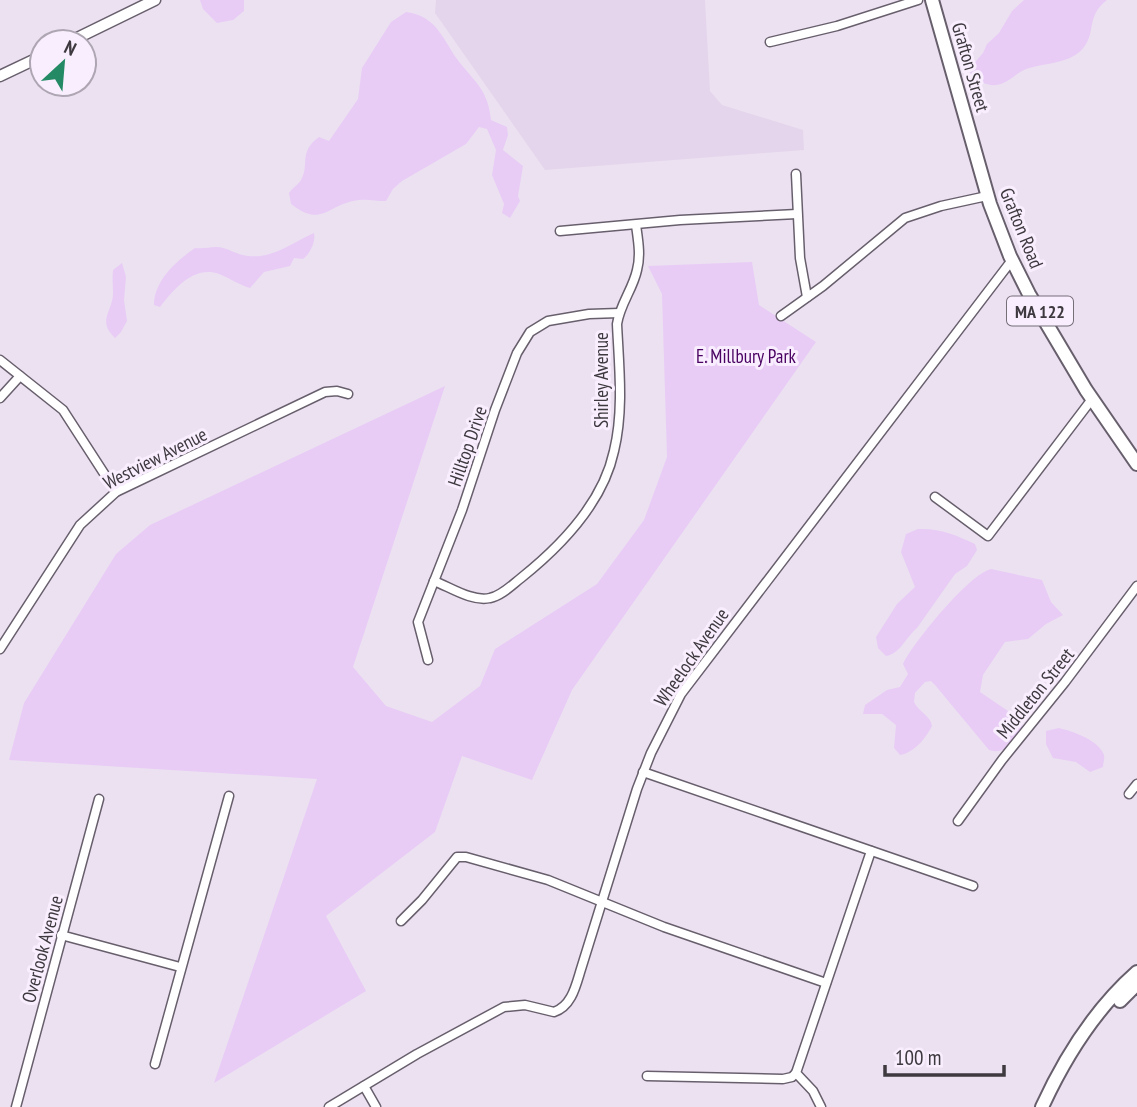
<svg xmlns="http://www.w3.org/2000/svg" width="1137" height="1107" font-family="'PT Sans Narrow',sans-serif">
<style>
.built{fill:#e4d5ec}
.green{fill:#e8ccf6}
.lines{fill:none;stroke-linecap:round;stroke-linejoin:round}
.minor-casing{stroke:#685f6d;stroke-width:11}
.major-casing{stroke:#685f6d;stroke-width:13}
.highway-casing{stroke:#685f6d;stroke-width:16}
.minor{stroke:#fff;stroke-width:8}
.major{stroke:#fff;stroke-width:10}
.highway{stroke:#fff;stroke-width:12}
.labels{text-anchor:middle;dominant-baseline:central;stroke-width:6;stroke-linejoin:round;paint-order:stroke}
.shield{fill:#f9eefe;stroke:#756f78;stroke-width:2}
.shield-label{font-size:18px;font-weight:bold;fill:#3d393f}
.street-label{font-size:19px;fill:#3d393f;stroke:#f9eefe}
.park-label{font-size:19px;fill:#490261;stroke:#f9eefe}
</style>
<rect width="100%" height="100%" fill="#ece1f1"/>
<polygon class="built" points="436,0 705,0 710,91 722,105 803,130 804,150 545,170 435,13"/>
<g class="green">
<polygon points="200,0 244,0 244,11 233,20 217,23 203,9"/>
<path d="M1024 0H1107C1086 16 1096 32 1084 47 1071 65 1043 62 1024 70 1015 74 1007 84 996 85 987 86 979 81 971 77L970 68 983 53 987 44 999 33 1012 11Z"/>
<path d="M406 12C438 16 443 41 460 63 477 84 488 91 491 120L507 127 508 135 503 150 523 166 518 196 520 201 510 218 502 213 504 204 492 175 496 150 487 129 479 127 466 144 402 181 393 189 386 201C374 201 365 198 353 201 326 207 321 227 291 204L289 193C292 188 299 184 301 180 310 164 298 152 319 137L329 141 358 99 362 68 391 22Z"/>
<path d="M314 233C316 241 310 254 303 259L294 258 290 266 264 272 250 288C239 285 230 278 219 274 194 265 174 289 160 307L154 305C154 281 176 261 195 248 203 249 209 247 216 247 227 247 237 255 248 256 273 259 293 242 314 233Z"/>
<polygon points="752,262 759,305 816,342 572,690 532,780 462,756 435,832 326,916 366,991 214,1083 317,779 9,760 24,703 116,554 150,525 445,386 353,667 386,706 432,722 480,686 495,649 597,584 644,520 667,457 662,294 648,266"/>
<path d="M122 263 126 277 124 300 127 321 121 332 115 338C97 320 112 313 113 294 113 286 112 278 113 270Z"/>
<path d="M918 529C940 528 956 535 975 544L977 550 967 566 955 574 917 628C906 637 900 654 886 656L878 648 876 637 897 604 915 587 901 552 906 534Z"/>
<path d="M991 569 1042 580 1051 602 1063 615 1046 624 1028 639 1005 642 983 675 980 692 1023 721C1022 737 1006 756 989 750L935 685 931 681 925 682 915 693 914 702C918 711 931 716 932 726 926 738 914 753 900 755L894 748 896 725 882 714H863L865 705 887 690 900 687 908 674 903 664C913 643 969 574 991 569Z"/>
<path d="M1059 728C1072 731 1099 740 1104 755 1105 759 1103 763 1103 767L1090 772 1076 762 1053 758 1046 744V731Z"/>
</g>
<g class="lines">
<defs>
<g id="minor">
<polyline points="770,42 837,26 918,0"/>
<polyline points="796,174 800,258 807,297"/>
<polyline points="560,231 680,220 797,214"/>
<polyline points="781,316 823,286 905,218 941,206 987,196"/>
<polyline points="0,360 63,410 116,492"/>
<polyline points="0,398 20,376"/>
<polyline points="935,497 988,536 1092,399"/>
<path d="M434 581C450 587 472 602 490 598 501 596 512 585 521 578 561 546 603 503 614 451 624 410 619 366 617 324 620 304 633 289 637 270 641 255 638 240 636 225"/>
<polyline points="0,649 80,525 116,492 325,392 337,391 348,394"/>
<polyline points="428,660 418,622 462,510 495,410 517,353 530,332 548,321 589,314 619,313"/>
<polyline points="643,772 973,886"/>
<polyline points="1129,794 1137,784"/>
<polyline points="958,821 1002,760 1065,682 1137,586"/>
<polyline points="401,921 422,900 457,857 466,857 548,880 664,927 826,983"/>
<polyline points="61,935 180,967"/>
<polyline points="155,1064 229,796"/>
<polyline points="647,1076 783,1079 792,1077 796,1073"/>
<polyline points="364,1086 376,1107"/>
<polyline points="16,1107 99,799"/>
<path d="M329 1107 417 1054 504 1007 525 1005 554 1012C572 1006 576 985 581 969L637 789 651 753 681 694 1012 260"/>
<polyline points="821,1107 813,1091 796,1073 871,851"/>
</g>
<g id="major">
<polyline points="69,42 155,0"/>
<polyline points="0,76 42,56"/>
</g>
<g id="highway">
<polyline points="932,0 990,204 1010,256 1029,294 1086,390 1137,464"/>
<polyline points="1120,1001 1137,984"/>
<path d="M1042 1107C1065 1057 1095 1009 1137 972"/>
</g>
</defs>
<use href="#minor" class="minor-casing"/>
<use href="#major" class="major-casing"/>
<use href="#highway" class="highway-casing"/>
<use href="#minor" class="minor"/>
<use href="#major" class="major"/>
<use href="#highway" class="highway"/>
</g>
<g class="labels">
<rect class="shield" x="1007" y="296.5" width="66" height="29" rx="5"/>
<g class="shield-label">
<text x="1040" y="311">MA 122</text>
</g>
<g class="street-label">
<text transform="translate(971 67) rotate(74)">Grafton Street</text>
<text transform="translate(1022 228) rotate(68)">Grafton Road</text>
<text transform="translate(601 380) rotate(-90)">Shirley Avenue</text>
<text transform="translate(467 446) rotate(-71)">Hilltop Drive</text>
<text transform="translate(155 458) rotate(-27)">Westview Avenue</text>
<text transform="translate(691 657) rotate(-55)">Wheelock Avenue</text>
<text transform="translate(1035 693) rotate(-51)">Middleton Street</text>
<text transform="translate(42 949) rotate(-75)">Overlook Avenue</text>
</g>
<g class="park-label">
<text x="746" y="356">E. Millbury Park</text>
</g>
</g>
<g transform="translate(63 63) rotate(26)"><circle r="33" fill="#f9eefe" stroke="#aea6b2" stroke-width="2"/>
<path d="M0-5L12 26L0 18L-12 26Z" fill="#248a65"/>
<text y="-10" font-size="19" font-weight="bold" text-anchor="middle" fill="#3d393f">N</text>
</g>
<path d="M885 1065v10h119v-10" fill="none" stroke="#3d393f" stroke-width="3.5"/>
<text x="895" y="1065" font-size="21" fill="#3d393f" stroke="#f9eefe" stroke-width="5" paint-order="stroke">100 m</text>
</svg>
